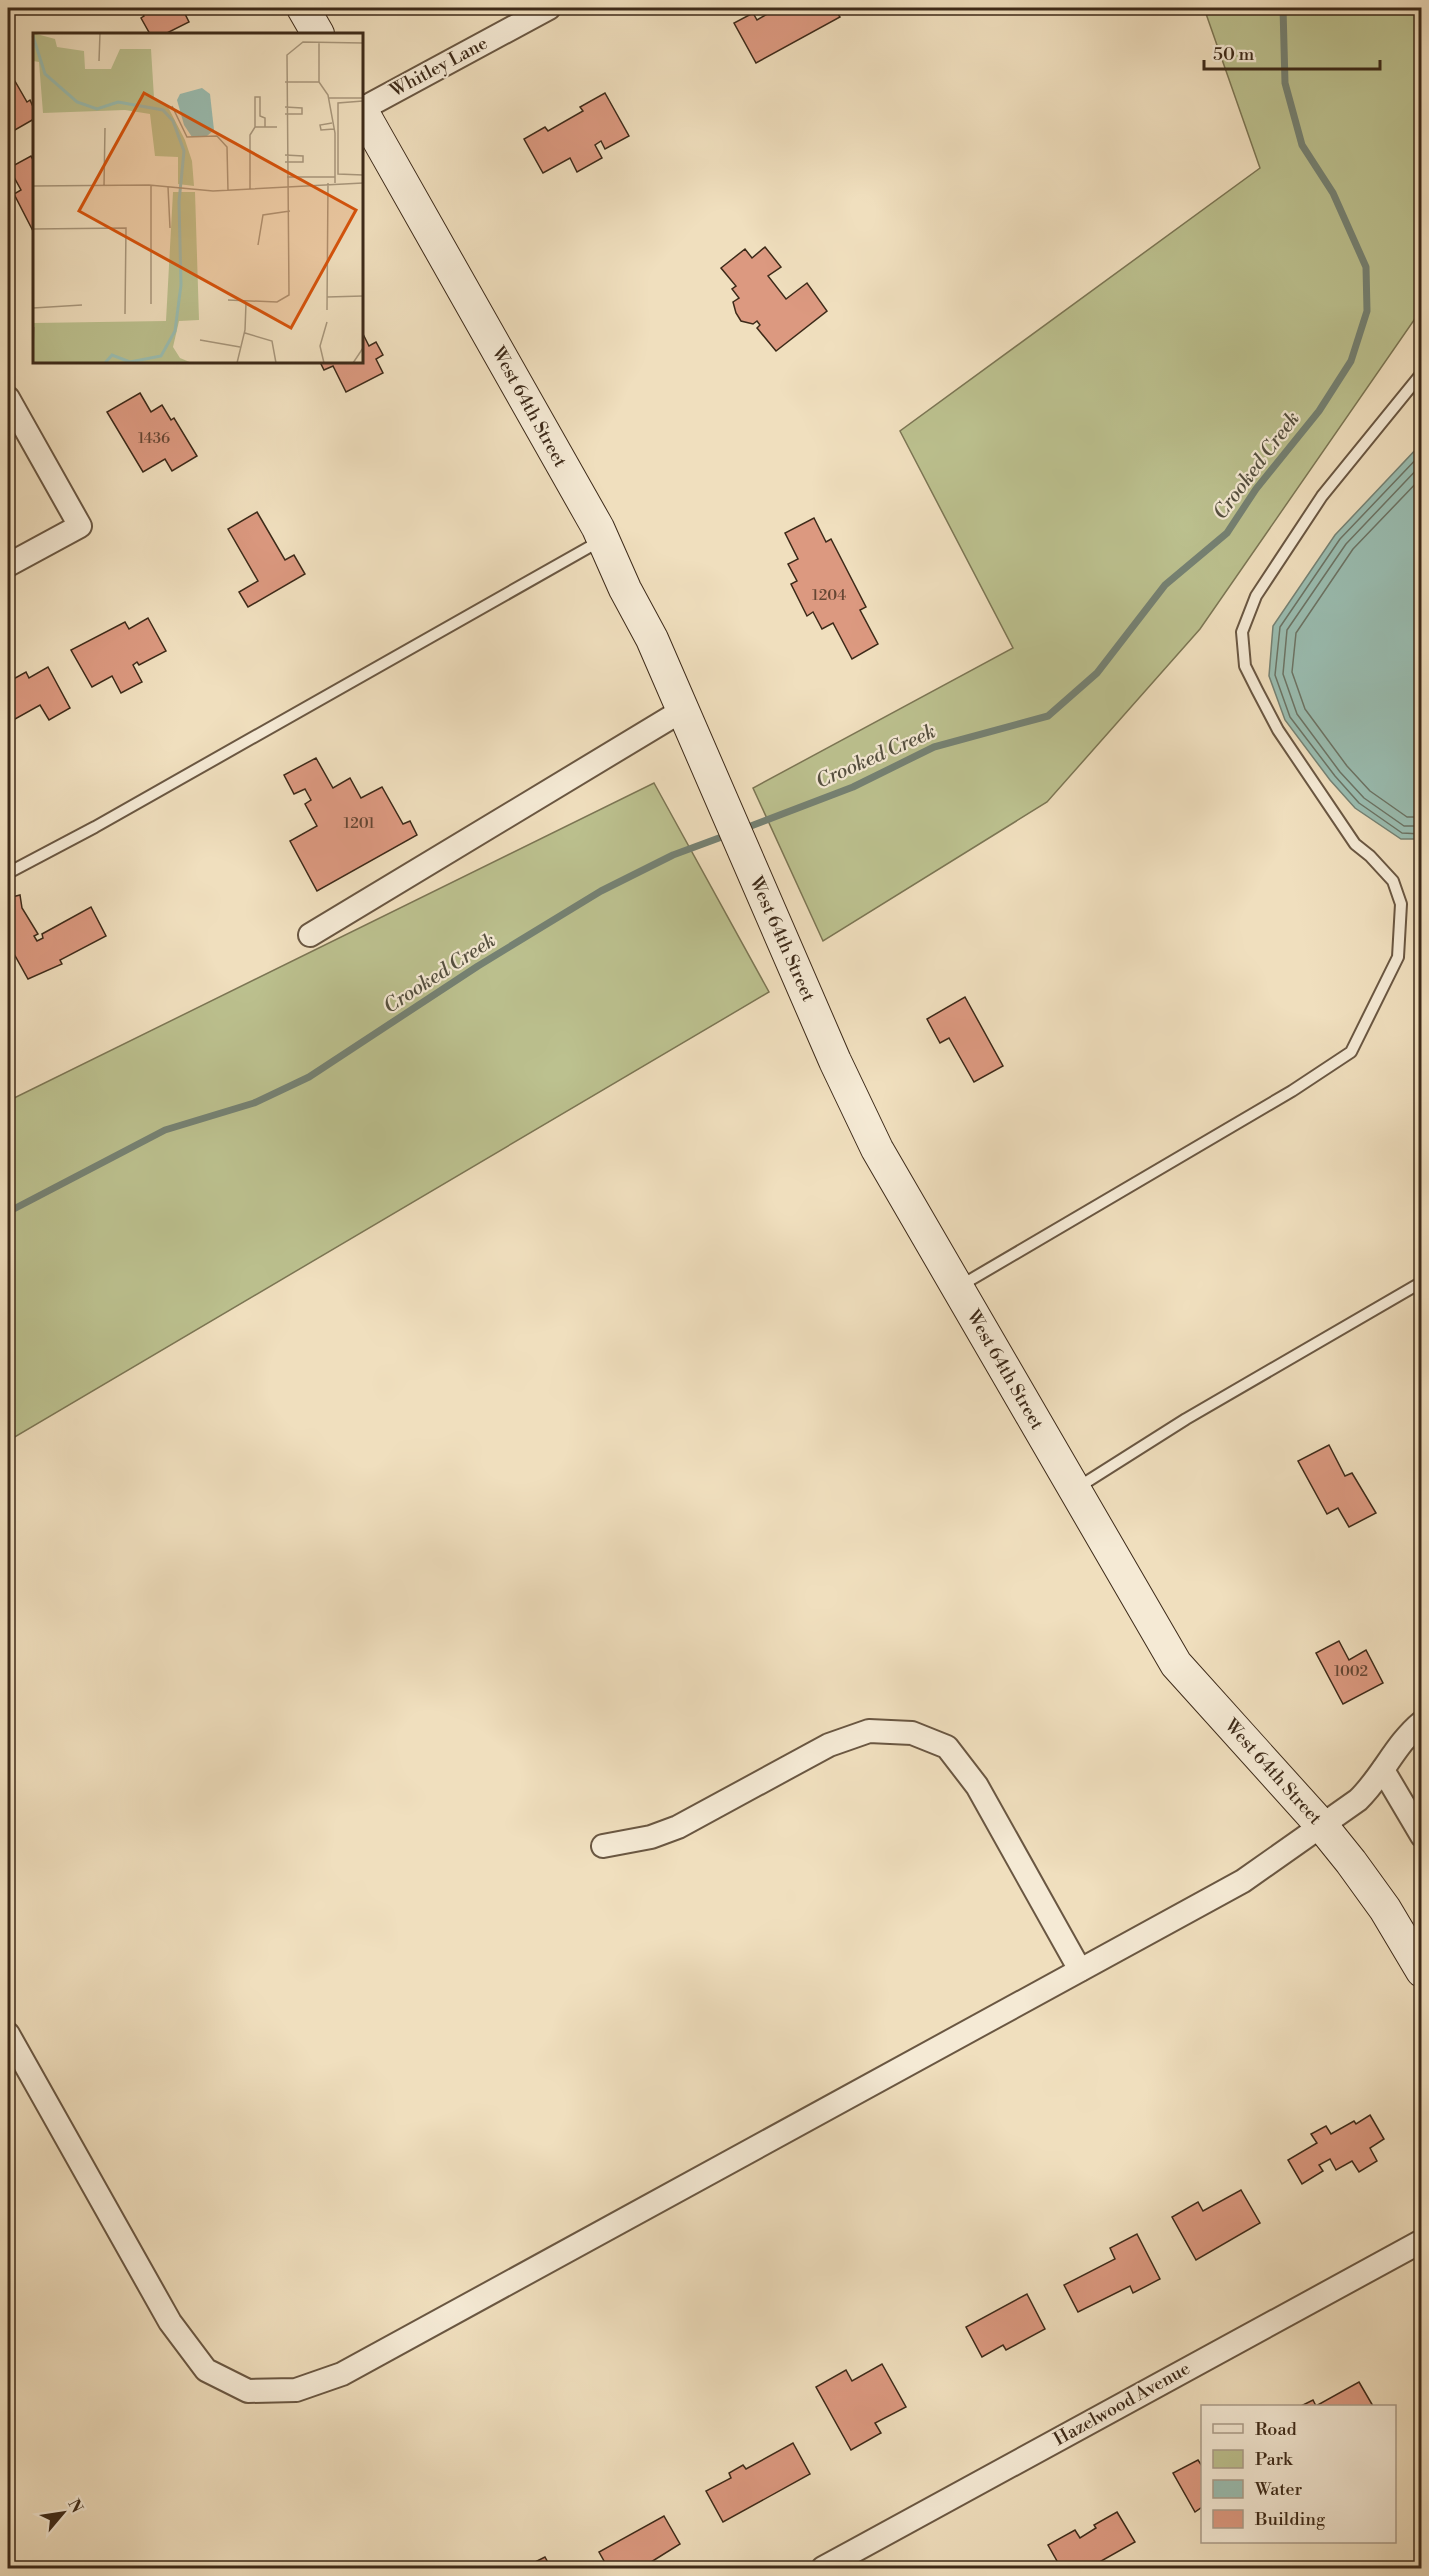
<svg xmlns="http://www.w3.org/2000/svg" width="1429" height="2576" font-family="'Libre Bodoni',serif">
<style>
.green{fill:#bcc18f;stroke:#7c7654;stroke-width:1.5}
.water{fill:#9abdb1;stroke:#758274;stroke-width:1.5}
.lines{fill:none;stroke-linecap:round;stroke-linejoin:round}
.shore{stroke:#6c7465;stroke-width:1.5}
.stream{stroke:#758274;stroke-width:7}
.building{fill:#dc9980;stroke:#3d2a19;stroke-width:1.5}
.lane-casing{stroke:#6a5742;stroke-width:14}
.street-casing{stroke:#6a5742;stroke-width:26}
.secondary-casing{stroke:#3d2a19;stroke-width:34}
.lane{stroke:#f5ead5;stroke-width:10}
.street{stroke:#f5ead5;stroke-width:22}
.secondary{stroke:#f5ead5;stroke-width:32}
.labels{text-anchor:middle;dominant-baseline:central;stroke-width:4.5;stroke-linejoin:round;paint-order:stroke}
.number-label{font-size:15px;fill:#654633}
.street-label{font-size:18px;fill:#3d2a19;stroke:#f5ead5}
.water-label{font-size:20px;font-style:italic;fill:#544f3f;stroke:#f5ead5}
.inset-river{fill:none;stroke:#9abdb1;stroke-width:3}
.inset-road{fill:none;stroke:#a8977c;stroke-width:1.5}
.view{fill:#d7540d;fill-opacity:0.15;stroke:#d7540d;stroke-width:3}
.inset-edge{fill:none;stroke:#3d2a19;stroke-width:3}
</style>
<rect width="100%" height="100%" fill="#f0dfbe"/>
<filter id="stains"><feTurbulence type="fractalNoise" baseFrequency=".00333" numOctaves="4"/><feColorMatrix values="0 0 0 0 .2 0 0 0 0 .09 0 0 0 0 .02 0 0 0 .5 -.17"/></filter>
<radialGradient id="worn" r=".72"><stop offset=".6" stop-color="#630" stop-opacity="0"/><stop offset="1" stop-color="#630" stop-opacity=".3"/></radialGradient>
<g class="green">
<polygon points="1204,8 1421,8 1421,310 1200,629 1047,802 823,941 753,788 1013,648 900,431 1260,168"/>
<polygon points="654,783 769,992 8,1441 8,1101"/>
</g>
<polygon class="water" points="1421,444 1421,839 1401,839 1355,808 1330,780 1285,720 1269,676 1273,626 1335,535"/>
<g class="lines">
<g class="shore">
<polyline points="1422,453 1340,539 1280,627 1275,675 1290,717 1335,776 1359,803 1402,833 1422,834"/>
<polyline points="1422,464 1346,544 1287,630 1283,674 1297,714 1340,772 1364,798 1404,826 1422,826"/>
<polyline points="1422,477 1353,549 1296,633 1292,672 1305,709 1347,766 1370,791 1407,817 1422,817"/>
</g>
<g class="stream">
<polyline points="743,829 853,787 934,747 1048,716 1097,673 1165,585 1227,533 1256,489 1319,411 1351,361 1367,311 1366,267 1333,193 1302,145 1285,83 1283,8"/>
<polyline points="8,1212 165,1130 254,1103 309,1077 478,966 601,891 673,855 727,835"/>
</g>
</g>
<g class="building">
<polygon points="140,8 182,8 189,22 165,34 150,34 141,18 144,16"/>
<polygon points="773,8 834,8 840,17 756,63 734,23 753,13 757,20 774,10"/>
<polygon points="8,69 27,102 30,100 34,109 34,119 8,134"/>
<polygon points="605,93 629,136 605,149 601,141 595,145 602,158 577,172 570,158 543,173 524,139 545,127 548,131 583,111 580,107"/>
<polygon points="31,156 34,162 34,233 14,194 21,190 9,168"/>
<polygon points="765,247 781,267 768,276 786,299 807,283 827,311 776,351 757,328 760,325 757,321 753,324 741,321 736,313 733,302 739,298 732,289 736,286 721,268 745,249 752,258"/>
<polygon points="362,332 369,346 376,342 383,355 376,359 383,373 346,392 333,366 324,370 320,362 362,362"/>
<polygon points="140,393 151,412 162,405 171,420 174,418 197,456 172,471 165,459 143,472 107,412"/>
<polygon points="257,512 285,560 294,555 305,574 248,607 239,592 258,581 228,529"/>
<polygon points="814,518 826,542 831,539 866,607 860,610 878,644 852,659 833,623 822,629 813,612 807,616 791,584 797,581 788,564 798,559 785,533"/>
<polygon points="148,618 166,651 139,665 137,662 133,665 142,682 121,693 112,676 92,687 71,650 125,622 129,629"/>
<polygon points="48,667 70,708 49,720 40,705 8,723 8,682 26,672 29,678"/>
<polygon points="316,758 333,788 350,778 361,798 382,787 403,824 410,821 417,835 317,891 290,841 317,826 305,804 311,800 305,789 294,794 284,775"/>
<polygon points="20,895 22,908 38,934 34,936 37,941 43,938 42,934 91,907 106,936 60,960 62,964 28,979 8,943 8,898"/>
<polygon points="965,997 1003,1066 974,1082 949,1038 940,1043 927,1019"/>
<polygon points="1329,1445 1345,1476 1352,1473 1376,1513 1349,1527 1338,1508 1327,1514 1298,1461"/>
<polygon points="1339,1641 1349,1660 1366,1650 1383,1683 1343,1704 1316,1653"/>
<polygon points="1370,2115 1384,2139 1370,2148 1377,2161 1359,2172 1352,2161 1336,2170 1330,2159 1319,2165 1323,2171 1302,2184 1288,2160 1317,2143 1311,2134 1326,2126 1331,2134 1354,2121 1356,2124"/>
<polygon points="1241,2190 1260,2223 1196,2260 1172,2217 1198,2202 1203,2211"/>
<polygon points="1137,2234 1160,2279 1133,2293 1130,2286 1078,2312 1064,2285 1115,2259 1110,2248"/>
<polygon points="1027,2294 1045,2329 1006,2350 1003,2345 982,2357 966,2327"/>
<polygon points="882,2364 906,2407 875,2423 881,2433 851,2450 816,2387 846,2370 852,2381"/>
<polygon points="1359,2382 1373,2406 1301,2406 1313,2400 1316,2406"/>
<polygon points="793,2443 810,2474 723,2522 706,2491 731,2478 729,2473 743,2465 746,2469"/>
<polygon points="1198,2460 1202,2466 1202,2507 1195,2512 1173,2473"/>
<polygon points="1117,2512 1135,2542 1094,2565 1096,2568 1061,2568 1048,2545 1075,2530 1080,2538 1096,2528 1094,2525"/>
<polygon points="664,2516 680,2544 643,2567 642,2564 634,2568 608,2568 599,2552"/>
<polygon points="545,2557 551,2568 523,2568"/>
</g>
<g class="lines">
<defs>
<g id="lane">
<polyline points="8,873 95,827 600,541"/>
<polyline points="960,1286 1292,1091 1351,1052 1398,957 1401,904 1393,881 1370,856 1355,844 1278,730 1257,690 1245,666 1242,632 1256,596 1322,496 1422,373"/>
<polyline points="1077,1488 1186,1419 1422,1282"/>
</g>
<g id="street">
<polyline points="362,109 549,8"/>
<polyline points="8,398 80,526 8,565"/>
<polyline points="310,935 683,710"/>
<polyline points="1383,1770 1422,1836"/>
<polyline points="603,1846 651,1837 678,1827 829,1745 869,1731 912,1733 947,1747 977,1786 1080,1970"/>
<path d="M8 2034 170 2322 206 2370 248 2391 296 2390 342 2374 1243 1881 1358 1800C1383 1776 1395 1744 1422 1722"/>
<polyline points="823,2568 1422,2241"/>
</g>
<g id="secondary">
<polyline points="303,8 318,34"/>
<polyline points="362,111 598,528 625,589 652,639 835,1061 877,1149 1176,1664 1322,1826 1351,1862 1385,1909 1422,1971"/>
</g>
</defs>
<use href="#lane" class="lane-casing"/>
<use href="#street" class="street-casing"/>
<use href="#secondary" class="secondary-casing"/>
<use href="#lane" class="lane"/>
<use href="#street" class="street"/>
<use href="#secondary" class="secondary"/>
</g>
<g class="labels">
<g class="number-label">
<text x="154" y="438">1436</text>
<text x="829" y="595">1204</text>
<text x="359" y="823">1201</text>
<text x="1351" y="1671">1002</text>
</g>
<g class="street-label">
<text transform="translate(439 67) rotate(-28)">Whitley Lane</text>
<text transform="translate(529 407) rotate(61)">West 64th Street</text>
<text transform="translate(782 939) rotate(66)">West 64th Street</text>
<text transform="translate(1005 1370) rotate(60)">West 64th Street</text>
<text transform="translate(1273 1772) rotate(48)">West 64th Street</text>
<text transform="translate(1122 2404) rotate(-29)">Hazelwood Avenue</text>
</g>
<g class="water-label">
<text transform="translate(1257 466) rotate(-53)">Crooked Creek</text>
<text transform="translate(876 757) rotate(-24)">Crooked Creek</text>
<text transform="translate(440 974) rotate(-33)">Crooked Creek</text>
</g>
</g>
<g transform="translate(33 33)">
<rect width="330" height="330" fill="#f0dfbe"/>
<path d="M0 0 22 6 24 14 51 18 52 36H78L87 16H118L121 65 135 74 152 107 159 128 161 153 145 151V124L122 123 117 81 92 77 10 80 6 29 0 28ZM140 159H162L166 287 146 288 140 314 147 325 159 330H0V290L133 288Z" fill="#bcc18f"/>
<path d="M169 55 177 61 181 97 174 103 159 104 151 92 144 67 147 61Z" fill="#9abdb1"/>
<path class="inset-river" d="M0 3 12 41 44 69 64 76 85 69 130 77 140 88 151 118 146 169 148 252 142 298 128 323 97 329 79 322 72 330"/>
<path class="inset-road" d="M98 0H185M286 9V49M66 28 67 0M252 49H286M286 49 295 62 302 100V150M295 65H330M330 68 305 70V141L330 142M139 73 154 104 184 103 194 114 195 158M252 74 269 75V81H252M299 90 287 92 288 97 301 96M222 94V64H227V83L232 85V94M252 122 270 123V129H252M254 144H302M0 153 116 152 180 158 330 150M71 153 72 95M118 153V271M135 154 137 195M217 157V102L222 94H244M0 196 93 195 92 281M225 212 230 182 257 178M294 264 330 263M195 267 244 269 256 262 254 22 270 9 330 10M0 275 49 272M294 277 295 150M212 300 239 308 243 330M167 307 207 314M0 314 1 294M204 330 212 297 213 270M291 330 287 313 294 289M320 330 330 315"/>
<path class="view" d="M111 60 323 177 258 295 46 178Z"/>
<rect width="330" height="330" class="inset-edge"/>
</g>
<rect width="1429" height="2576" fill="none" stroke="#f0dfbe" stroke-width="30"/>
<rect x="9" y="9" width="1411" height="2558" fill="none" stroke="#3d2a19" stroke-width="3"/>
<rect x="15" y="15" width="1399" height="2546" fill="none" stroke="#3d2a19" stroke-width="1.5"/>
<rect x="1201" y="2405" width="195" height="138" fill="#f5ead5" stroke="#ab9d8a" stroke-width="1.5"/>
<rect x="1213" y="2424" width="30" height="9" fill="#f5ead5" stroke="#ab9d8a" stroke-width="1.5"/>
<text x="1255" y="2435" font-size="18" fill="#3d2a19">Road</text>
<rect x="1213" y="2450" width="30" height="18" fill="#bcc18f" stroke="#ab9d8a" stroke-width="1.5"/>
<text x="1255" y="2465" font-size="18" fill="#3d2a19">Park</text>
<rect x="1213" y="2480" width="30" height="18" fill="#9abdb1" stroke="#ab9d8a" stroke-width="1.5"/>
<text x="1255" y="2495" font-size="18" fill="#3d2a19">Water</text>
<rect x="1213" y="2510" width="30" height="18" fill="#dc9980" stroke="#ab9d8a" stroke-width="1.5"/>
<text x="1255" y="2525" font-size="18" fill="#3d2a19">Building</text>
<g transform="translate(63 2513) rotate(61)" stroke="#f5ead5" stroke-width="4.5" paint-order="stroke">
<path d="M0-4.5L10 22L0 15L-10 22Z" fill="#3d2a19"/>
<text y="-9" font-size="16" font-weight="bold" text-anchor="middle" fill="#3d2a19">N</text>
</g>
<path d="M1204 60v9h176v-9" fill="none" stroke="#3d2a19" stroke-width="3"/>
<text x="1213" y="60" font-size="18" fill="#3d2a19" stroke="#f5ead5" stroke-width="4.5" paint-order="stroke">50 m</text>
<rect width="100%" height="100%" filter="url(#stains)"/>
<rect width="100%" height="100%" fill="url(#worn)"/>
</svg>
